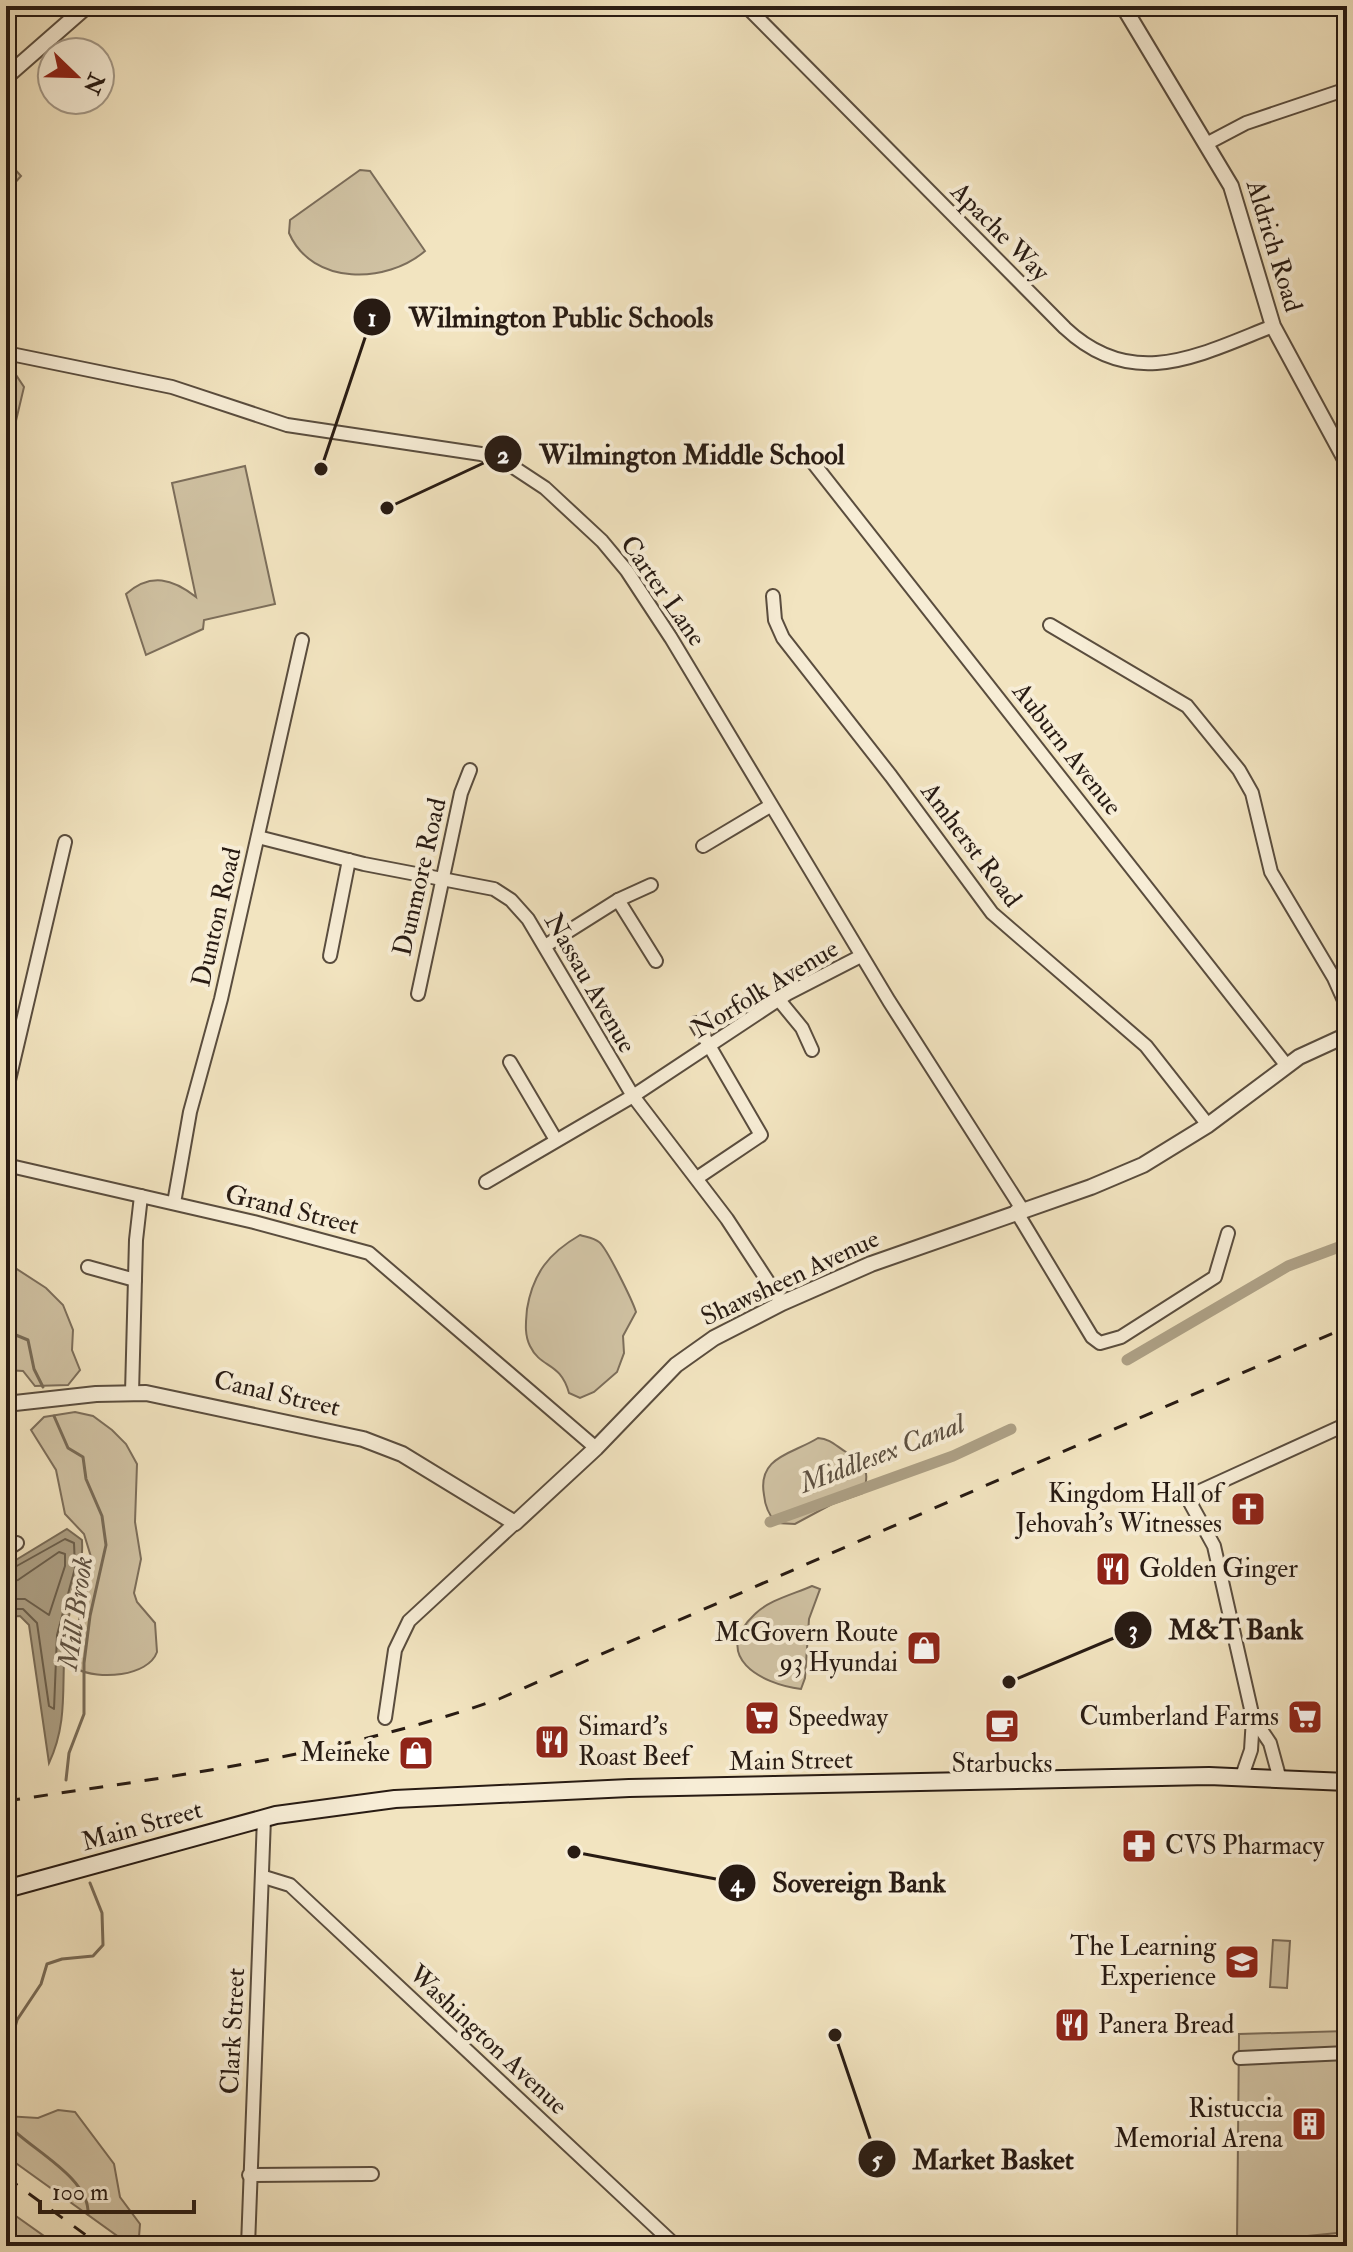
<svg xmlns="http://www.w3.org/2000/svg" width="1353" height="2252" font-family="'IM FELL Double Pica',serif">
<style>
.green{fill:#d0c2a3;stroke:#7c6e5b;stroke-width:2}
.water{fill:#ada085;stroke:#786b57;stroke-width:2}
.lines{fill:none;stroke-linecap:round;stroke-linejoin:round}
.shore{stroke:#6a5e4c;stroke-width:2}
.stream{stroke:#786b57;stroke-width:3}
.canal{stroke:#ada085;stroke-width:11}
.minor-casing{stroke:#5a4d3e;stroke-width:16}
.tertiary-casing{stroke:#5a4d3e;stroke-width:18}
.secondary-casing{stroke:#281b13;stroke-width:20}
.minor{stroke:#f7edd6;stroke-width:12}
.tertiary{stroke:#f7edd6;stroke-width:14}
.secondary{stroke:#f7edd6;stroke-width:16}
.rail{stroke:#281b13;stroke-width:3;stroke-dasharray:14 14;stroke-linecap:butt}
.labels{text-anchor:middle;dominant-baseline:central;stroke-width:8;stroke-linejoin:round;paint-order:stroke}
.street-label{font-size:26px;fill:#281b13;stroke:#f7edd6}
.poi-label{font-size:26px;fill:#281b13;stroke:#f7edd6;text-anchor:end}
.water-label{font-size:28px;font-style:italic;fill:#5d5041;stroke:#f7edd6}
.leader{fill:none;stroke:#281b13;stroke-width:3}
.callout-dot{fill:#281b13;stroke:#f7edd6;stroke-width:3}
.mark-label{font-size:24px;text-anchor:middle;font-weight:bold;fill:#fff}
.callout-label{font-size:28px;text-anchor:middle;font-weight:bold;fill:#281b13;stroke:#f7edd6;stroke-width:8;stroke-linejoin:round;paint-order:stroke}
</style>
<rect width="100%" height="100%" fill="#f2e4c0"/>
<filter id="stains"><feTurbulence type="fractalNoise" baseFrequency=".0025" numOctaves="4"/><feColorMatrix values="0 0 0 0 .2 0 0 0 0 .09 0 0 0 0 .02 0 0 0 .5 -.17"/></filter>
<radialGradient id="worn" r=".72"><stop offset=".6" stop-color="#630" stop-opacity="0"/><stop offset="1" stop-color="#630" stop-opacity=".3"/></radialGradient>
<g class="green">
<polygon points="12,166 21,176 6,193 6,168"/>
<path d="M360 170 370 171 425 251C387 284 312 286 289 233L290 220Z"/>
<polygon points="6,373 16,375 24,387 6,463"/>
<path d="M245 466 275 604 204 620 203 629 146 655 126 594C151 572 173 579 196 597L172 483Z"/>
<path d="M580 1235C586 1237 594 1238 599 1242 607 1248 633 1302 636 1312L623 1336 624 1353 617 1372 594 1392 580 1398 569 1393C560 1361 541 1369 530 1346 524 1334 526 1321 527 1309 533 1273 549 1253 580 1235Z"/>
<polygon points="6,1262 46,1288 63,1305 73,1330 72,1350 80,1370 68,1385 35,1386 23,1371 6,1370"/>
<path d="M75 1412 93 1416 112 1430 126 1444 137 1464 135 1522 141 1559 134 1593 137 1602 155 1623 157 1652C148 1677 98 1680 77 1669L75 1635 91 1576V1557L84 1534 65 1514 56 1470 31 1430 44 1417Z"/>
<path d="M818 1438C831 1439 836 1446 846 1452 865 1464 871 1470 863 1493L832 1504 795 1524 776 1523C768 1514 765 1506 764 1495 757 1456 793 1454 818 1438Z"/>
<path d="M812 1586 820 1589 809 1619 805 1678 801 1689C761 1684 710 1656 755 1614 769 1600 794 1594 812 1586Z"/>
<polygon points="1273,1940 1290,1941 1287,1988 1270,1987"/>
<polygon points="1347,2031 1347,2232 1237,2243 1239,2034"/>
<polygon points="58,2110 75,2112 114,2164 120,2197 140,2224 139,2237 131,2242 123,2240 6,2156 6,2116 38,2118"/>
<polygon points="6,2209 47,2238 68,2246 6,2246"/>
</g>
<path class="water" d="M67 1529 82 1540C84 1574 70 1600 66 1633 60 1678 70 1719 49 1763L29 1625 20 1616 6 1617V1566Z"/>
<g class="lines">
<g class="shore">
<polyline points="6,1572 65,1539 74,1543 75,1568 57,1635 54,1709 49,1706 37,1623 23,1609 6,1609"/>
<polyline points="6,1582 18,1580 59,1552 65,1554 65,1566 49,1615 25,1599 6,1599"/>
</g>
<g class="stream">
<polyline points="6,1331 28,1340 34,1369 43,1387"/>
<polyline points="54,1416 68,1448 83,1457 86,1479 102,1516 106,1545 90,1616 84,1663 84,1714 69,1753 66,1780"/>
<polyline points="6,2059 17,2020 41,1984 47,1964 62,1959 93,1956 103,1945 102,1913 90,1883"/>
<path d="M6 2123C28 2148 90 2177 88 2214"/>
<polyline points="65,2246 66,2244"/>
</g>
<g class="canal">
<polyline points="1127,1360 1288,1266 1347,1244"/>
<polyline points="770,1522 953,1456 1011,1429"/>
</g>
<defs>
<g id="minor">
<path d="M746 6 1065 328C1133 392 1199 355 1273 326"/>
<polyline points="1208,143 1246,123 1347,89"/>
<polyline points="6,353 172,387 287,425 481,454 507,463 545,488 602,541 627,571 671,638 889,1001 1022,1209"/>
<polyline points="811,460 1287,1066"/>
<polyline points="773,596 775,620 783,638 891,776 992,913 1146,1046 1208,1125"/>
<polyline points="1050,625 1187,706 1239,770 1252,793 1271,872 1334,978 1347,1007"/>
<polyline points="258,837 364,864 494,889 511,900 528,919 633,1096 727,1219 782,1303"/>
<polyline points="703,846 770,806"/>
<polyline points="618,900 656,961"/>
<polyline points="545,946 618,900 651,885"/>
<polyline points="330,956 349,860"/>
<polyline points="418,994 461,793 470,770"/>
<polyline points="779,1000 802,1028 812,1050"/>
<polyline points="696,1023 761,1135 697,1178"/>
<polyline points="510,1062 556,1140"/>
<polyline points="6,1093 65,842"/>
<polyline points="6,1165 254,1222 369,1253 596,1448"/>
<polyline points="486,1182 633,1096 787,994 861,956"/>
<polyline points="174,1203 190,1112 221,999 302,640"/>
<polyline points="1016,1211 1092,1337 1100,1343 1121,1337 1215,1277 1228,1233"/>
<polyline points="88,1267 135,1280"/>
<polyline points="132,1393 136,1240 141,1196"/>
<polyline points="6,1550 17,1543"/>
<polyline points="385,1718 395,1650 409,1621 515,1523"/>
<polyline points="1253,1718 1270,1743 1279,1776"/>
<polyline points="1242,1776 1251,1750 1253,1718 1214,1546 1187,1497 1347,1424"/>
<polyline points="264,1877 290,1885 676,2246"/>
<polyline points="1240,2058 1347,2053"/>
<polyline points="249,2175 372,2174"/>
<polyline points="248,2246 264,1818"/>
</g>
<g id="tertiary">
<polyline points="1123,6 1231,186 1273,326 1347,463"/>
<polyline points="6,77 87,6"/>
<polyline points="6,1404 96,1394 146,1393 363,1439 402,1454 515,1523 596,1448 676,1365 714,1338 782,1303 871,1264 1091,1187 1143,1165 1208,1125 1299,1057 1347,1035"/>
</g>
<polyline id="secondary" points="6,1889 276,1815 395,1799 629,1788 1209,1776 1347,1782"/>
</defs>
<use href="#minor" class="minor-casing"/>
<use href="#tertiary" class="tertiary-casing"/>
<use href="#secondary" class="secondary-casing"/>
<use href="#minor" class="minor"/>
<use href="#tertiary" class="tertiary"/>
<use href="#secondary" class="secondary"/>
<g class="rail">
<path d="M6 1801C175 1776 337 1756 499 1699L1347 1327"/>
<polyline points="6,2177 101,2246"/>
</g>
</g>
<defs>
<symbol id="church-square" viewBox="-11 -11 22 22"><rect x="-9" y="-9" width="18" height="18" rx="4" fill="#8f2418" stroke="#f7edd6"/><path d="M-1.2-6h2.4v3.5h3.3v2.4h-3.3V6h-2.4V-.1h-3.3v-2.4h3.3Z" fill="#fff"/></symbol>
<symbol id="restaurant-square" viewBox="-11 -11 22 22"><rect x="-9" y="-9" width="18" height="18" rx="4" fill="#8f2418" stroke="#f7edd6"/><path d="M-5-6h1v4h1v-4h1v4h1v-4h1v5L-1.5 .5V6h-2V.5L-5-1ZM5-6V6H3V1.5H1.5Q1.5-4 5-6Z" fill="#fff"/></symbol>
<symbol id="shop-square" viewBox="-11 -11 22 22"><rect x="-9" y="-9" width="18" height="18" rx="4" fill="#8f2418" stroke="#f7edd6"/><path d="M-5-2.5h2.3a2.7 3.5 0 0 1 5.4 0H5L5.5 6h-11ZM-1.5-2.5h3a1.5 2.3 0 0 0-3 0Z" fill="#fff"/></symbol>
<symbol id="supermarket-square" viewBox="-11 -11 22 22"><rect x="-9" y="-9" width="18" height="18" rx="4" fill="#8f2418" stroke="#f7edd6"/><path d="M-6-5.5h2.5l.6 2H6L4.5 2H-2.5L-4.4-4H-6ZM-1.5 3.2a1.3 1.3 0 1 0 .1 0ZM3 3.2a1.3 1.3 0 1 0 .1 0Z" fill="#fff"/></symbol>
<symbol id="cafe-square" viewBox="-11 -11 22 22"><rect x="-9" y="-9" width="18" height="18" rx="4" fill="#8f2418" stroke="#f7edd6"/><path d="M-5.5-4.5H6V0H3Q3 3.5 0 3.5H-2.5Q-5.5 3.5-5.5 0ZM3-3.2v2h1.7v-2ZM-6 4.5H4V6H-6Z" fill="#fff"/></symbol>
<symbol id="pharmacy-square" viewBox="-11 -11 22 22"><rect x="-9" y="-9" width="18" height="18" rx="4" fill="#8f2418" stroke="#f7edd6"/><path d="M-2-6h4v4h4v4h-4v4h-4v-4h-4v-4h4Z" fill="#fff"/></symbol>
<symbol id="school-square" viewBox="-11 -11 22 22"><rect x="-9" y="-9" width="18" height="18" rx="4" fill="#8f2418" stroke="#f7edd6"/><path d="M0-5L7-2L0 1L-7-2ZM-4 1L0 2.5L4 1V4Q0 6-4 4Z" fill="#fff"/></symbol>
<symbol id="building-square" viewBox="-11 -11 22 22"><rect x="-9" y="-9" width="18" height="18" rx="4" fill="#8f2418" stroke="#f7edd6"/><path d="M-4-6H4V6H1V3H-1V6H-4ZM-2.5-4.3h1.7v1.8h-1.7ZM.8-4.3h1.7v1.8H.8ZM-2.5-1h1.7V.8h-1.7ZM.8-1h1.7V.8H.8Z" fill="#fff"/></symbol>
</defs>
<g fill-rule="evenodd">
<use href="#church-square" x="1228" y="1489" width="40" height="40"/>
<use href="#restaurant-square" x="1093" y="1549" width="40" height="40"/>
<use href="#shop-square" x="904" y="1628" width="40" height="40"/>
<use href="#supermarket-square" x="1285" y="1697" width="40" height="40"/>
<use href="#supermarket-square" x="742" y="1698" width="40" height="40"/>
<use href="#cafe-square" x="982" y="1706" width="40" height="40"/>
<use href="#restaurant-square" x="532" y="1722" width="40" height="40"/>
<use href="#shop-square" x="396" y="1733" width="40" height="40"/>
<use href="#pharmacy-square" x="1119" y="1826" width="40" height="40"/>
<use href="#school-square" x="1222" y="1942" width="40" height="40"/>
<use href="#restaurant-square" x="1052" y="2005" width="40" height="40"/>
<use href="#building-square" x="1289" y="2104" width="40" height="40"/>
</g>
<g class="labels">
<g class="street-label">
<text transform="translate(1000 232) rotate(45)">Apache Way</text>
<text transform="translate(1274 246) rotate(73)">Aldrich Road</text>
<text transform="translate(663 591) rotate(55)">Carter Lane</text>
<text transform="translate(1067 749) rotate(52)">Auburn Avenue</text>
<text transform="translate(971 845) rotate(53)">Amherst Road</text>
<text transform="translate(420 877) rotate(-77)">Dunmore Road</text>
<text transform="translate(217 917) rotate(-77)">Dunton Road</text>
<text transform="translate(590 983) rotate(60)">Nassau Avenue</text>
<text transform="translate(765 989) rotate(-31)">Norfolk Avenue</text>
<text transform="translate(292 1210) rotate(14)">Grand Street</text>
<text transform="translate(790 1278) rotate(-25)">Shawsheen Avenue</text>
<text transform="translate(277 1394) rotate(13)">Canal Street</text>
<text transform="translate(791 1761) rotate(-1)">Main Street</text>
<text transform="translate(142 1826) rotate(-16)">Main Street</text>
<text transform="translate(233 2031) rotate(-87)">Clark Street</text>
<text transform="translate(488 2040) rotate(43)">Washington Avenue</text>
</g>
<g class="poi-label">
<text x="1222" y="1494">Kingdom Hall of<tspan x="1222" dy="30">Jehovah's Witnesses</tspan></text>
<text x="1139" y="1569" text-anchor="start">Golden Ginger</text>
<text x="898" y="1633">McGovern Route<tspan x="898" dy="30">93 Hyundai</tspan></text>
<text x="1279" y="1717">Cumberland Farms</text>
<text x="788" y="1718" text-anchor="start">Speedway</text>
<text x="578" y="1727" text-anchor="start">Simard's<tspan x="578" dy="30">Roast Beef</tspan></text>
<text x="390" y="1753">Meineke</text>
<text x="1002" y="1764" text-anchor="middle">Starbucks</text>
<text x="1165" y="1846" text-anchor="start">CVS Pharmacy</text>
<text x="1216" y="1947">The Learning<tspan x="1216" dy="30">Experience</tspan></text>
<text x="1098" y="2025" text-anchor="start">Panera Bread</text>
<text x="1283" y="2109">Ristuccia<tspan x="1283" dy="30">Memorial Arena</tspan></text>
</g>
<g class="water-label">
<text transform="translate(882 1454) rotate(-21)">Middlesex Canal</text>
<text transform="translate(76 1613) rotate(-82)">Mill Brook</text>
</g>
</g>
<path class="leader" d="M321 469L372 317M387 508L503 454M1009 1682L1133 1630M574 1852L737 1883M835 2035L877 2159"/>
<g class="callout-dot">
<circle cx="321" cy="469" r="8"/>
<circle cx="387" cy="508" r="8"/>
<circle cx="1009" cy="1682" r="8"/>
<circle cx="574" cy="1852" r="8"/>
<circle cx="835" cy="2035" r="8"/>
<circle cx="372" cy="317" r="20"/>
<circle cx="503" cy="454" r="20"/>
<circle cx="1133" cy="1630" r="20"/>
<circle cx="737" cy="1883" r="20"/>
<circle cx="877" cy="2159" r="20"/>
</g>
<g class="mark-label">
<text x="372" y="326">1</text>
<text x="503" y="463">2</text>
<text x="1133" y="1638">3</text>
<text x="737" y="1891">4</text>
<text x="877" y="2168">5</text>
</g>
<g class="callout-label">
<text x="561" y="327">Wilmington Public Schools</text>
<text x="692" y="464">Wilmington Middle School</text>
<text x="1236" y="1639">M&amp;T Bank</text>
<text x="859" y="1892">Sovereign Bank</text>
<text x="993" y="2169">Market Basket</text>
</g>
<rect width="1353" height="2252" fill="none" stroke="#f2e4c0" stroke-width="32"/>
<rect x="8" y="8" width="1337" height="2236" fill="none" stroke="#281b13" stroke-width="4"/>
<rect x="16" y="16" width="1321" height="2220" fill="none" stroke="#281b13" stroke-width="2"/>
<g transform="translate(76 76) rotate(113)"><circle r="38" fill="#f7edd6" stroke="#a49988" stroke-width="2"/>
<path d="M0-6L14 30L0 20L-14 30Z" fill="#8f2418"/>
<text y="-12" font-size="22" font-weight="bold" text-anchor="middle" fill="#281b13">N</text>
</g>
<path d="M40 2200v12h154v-12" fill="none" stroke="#281b13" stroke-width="4"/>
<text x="52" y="2200" font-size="24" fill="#281b13" stroke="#f7edd6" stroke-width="6" paint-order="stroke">100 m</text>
<rect width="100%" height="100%" filter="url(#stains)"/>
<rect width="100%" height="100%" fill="url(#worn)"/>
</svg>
